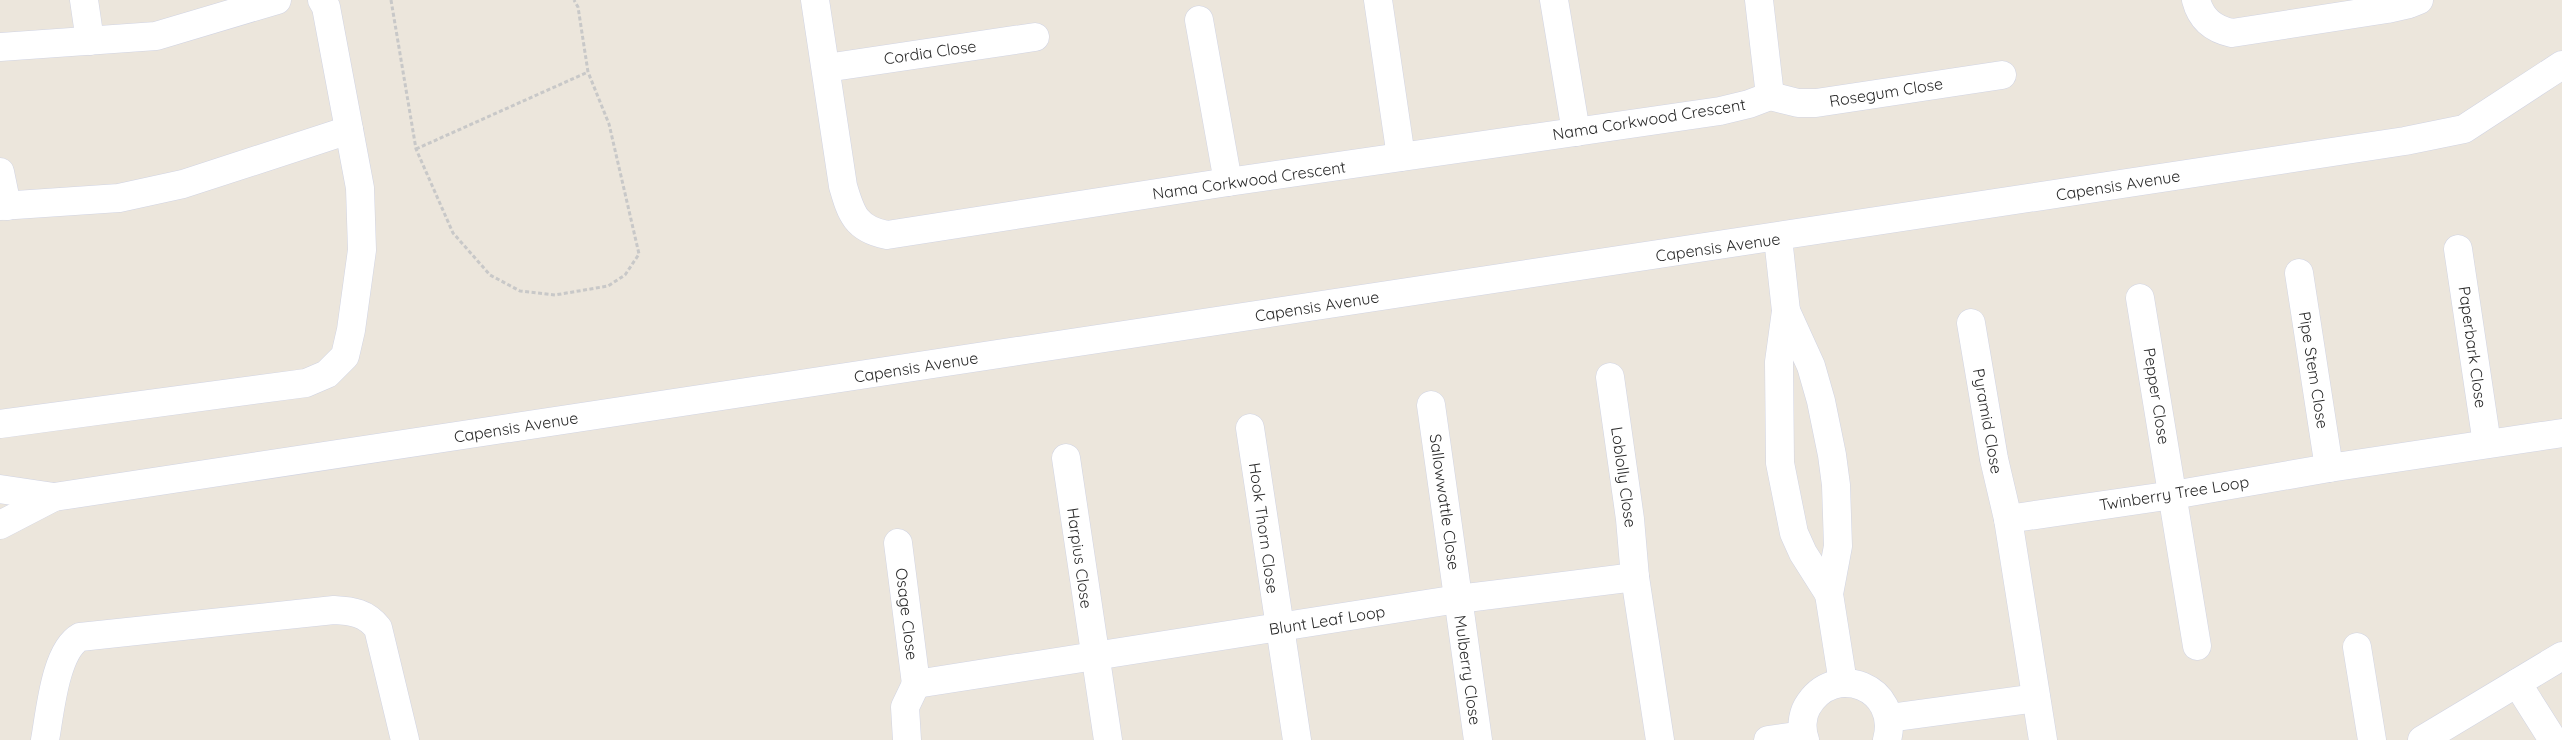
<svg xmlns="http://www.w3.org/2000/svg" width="2562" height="740" font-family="Quicksand,sans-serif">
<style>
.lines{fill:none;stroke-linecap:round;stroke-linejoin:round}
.minor-casing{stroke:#d1d4e3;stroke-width:29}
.path{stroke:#c8c8c8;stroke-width:3;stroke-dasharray:4 2.5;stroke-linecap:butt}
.minor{stroke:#fff;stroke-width:28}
.labels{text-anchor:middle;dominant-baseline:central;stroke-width:5;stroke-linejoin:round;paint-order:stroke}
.street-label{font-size:16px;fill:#2a2a2a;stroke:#fff}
</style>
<rect width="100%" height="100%" fill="#ece6dc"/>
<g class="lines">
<defs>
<g id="minor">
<polyline points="84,0 90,41"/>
<path d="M815 0 843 186C851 214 856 229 887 235L1228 182 1720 111 1749 104 1770 96"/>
<polyline points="1378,0 1401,157"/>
<polyline points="1554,0 1576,132"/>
<polyline points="1759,0 1770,96"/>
<path d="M2196 0C2201 19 2213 29 2232 33L2387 9 2409 4 2419 0"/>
<polyline points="1199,20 1228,182"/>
<polyline points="0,47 156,36 277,0"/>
<polyline points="826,68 1035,37"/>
<polyline points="1770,96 1798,103 1816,103 2002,75"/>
<polyline points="0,172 7,206"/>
<polyline points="0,206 119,198 183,184 349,130"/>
<polyline points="1778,238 1786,311 1779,362 1780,463 1794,533 1803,553 1829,594"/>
<polyline points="2458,249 2487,444"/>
<polyline points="2299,273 2329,468"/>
<polyline points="2140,298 2197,646"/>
<polyline points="1786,311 1811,366 1821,401 1832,455 1836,485 1838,546 1829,594 1843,683"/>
<polyline points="1971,323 1994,459 2008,519 2043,740"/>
<polyline points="1610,377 1630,519 1635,577 1660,740"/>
<polyline points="1431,405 1478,740"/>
<polyline points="0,424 306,383 327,374 345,356 351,330 362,250 360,188 326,7 322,0"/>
<polyline points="1250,428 1297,740"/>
<polyline points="1066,458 1108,740"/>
<polyline points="0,489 54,497 2405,141 2464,129 2562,65"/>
<polyline points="2008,519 2173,495 2329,468 2562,433"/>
<polyline points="0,525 54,497"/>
<polyline points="898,543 916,684"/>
<polyline points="2357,647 2372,740"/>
<polyline points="2517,683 2553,740"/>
<polyline points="916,684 1458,599 1635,577"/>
<polyline points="1889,718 2036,698"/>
<path d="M45 740C50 713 55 651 80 637L334 610C353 611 366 613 378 628L405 740"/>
<polyline points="907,740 905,707 916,684"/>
<polyline points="1768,740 1803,735"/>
<path d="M1805 740C1801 729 1802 716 1807 707 1834 660 1901 688 1887 740"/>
<polyline points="2422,740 2562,656"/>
</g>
</defs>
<use href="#minor" class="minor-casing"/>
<g class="path">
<polyline points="391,0 416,149 453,233 490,275 520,291 555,295 608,286 625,275 639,254 609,124 588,72"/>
<polyline points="416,149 588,72 578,7 574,0"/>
</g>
<use href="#minor" class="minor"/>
</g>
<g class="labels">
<g class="street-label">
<text transform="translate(930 52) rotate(-8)">Cordia Close</text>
<text transform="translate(1886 92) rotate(-9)">Rosegum Close</text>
<text transform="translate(1649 119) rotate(-9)">Nama Corkwood Crescent</text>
<text transform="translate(1249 180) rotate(-8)">Nama Corkwood Crescent</text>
<text transform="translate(2118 185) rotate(-9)">Capensis Avenue</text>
<text transform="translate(1718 247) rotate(-8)">Capensis Avenue</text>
<text transform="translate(1317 306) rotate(-9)">Capensis Avenue</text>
<text transform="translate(2473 347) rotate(82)">Paperbark Close</text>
<text transform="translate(916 367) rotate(-9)">Capensis Avenue</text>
<text transform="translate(2314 370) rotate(81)">Pipe Stem Close</text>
<text transform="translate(2157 396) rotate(81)">Pepper Close</text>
<text transform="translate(1988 421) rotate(80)">Pyramid Close</text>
<text transform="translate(516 427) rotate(-9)">Capensis Avenue</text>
<text transform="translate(1624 477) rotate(82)">Loblolly Close</text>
<text transform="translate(2174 493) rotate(-9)">Twinberry Tree Loop</text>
<text transform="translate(1445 502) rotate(82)">Sallowwattle Close</text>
<text transform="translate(1264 528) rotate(82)">Hook Thorn Close</text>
<text transform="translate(1080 558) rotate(82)">Harpius Close</text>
<text transform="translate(907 614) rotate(83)">Osage Close</text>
<text transform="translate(1327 620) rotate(-9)">Blunt Leaf Loop</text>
<text transform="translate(1468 670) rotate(82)">Mulberry Close</text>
</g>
</g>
</svg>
